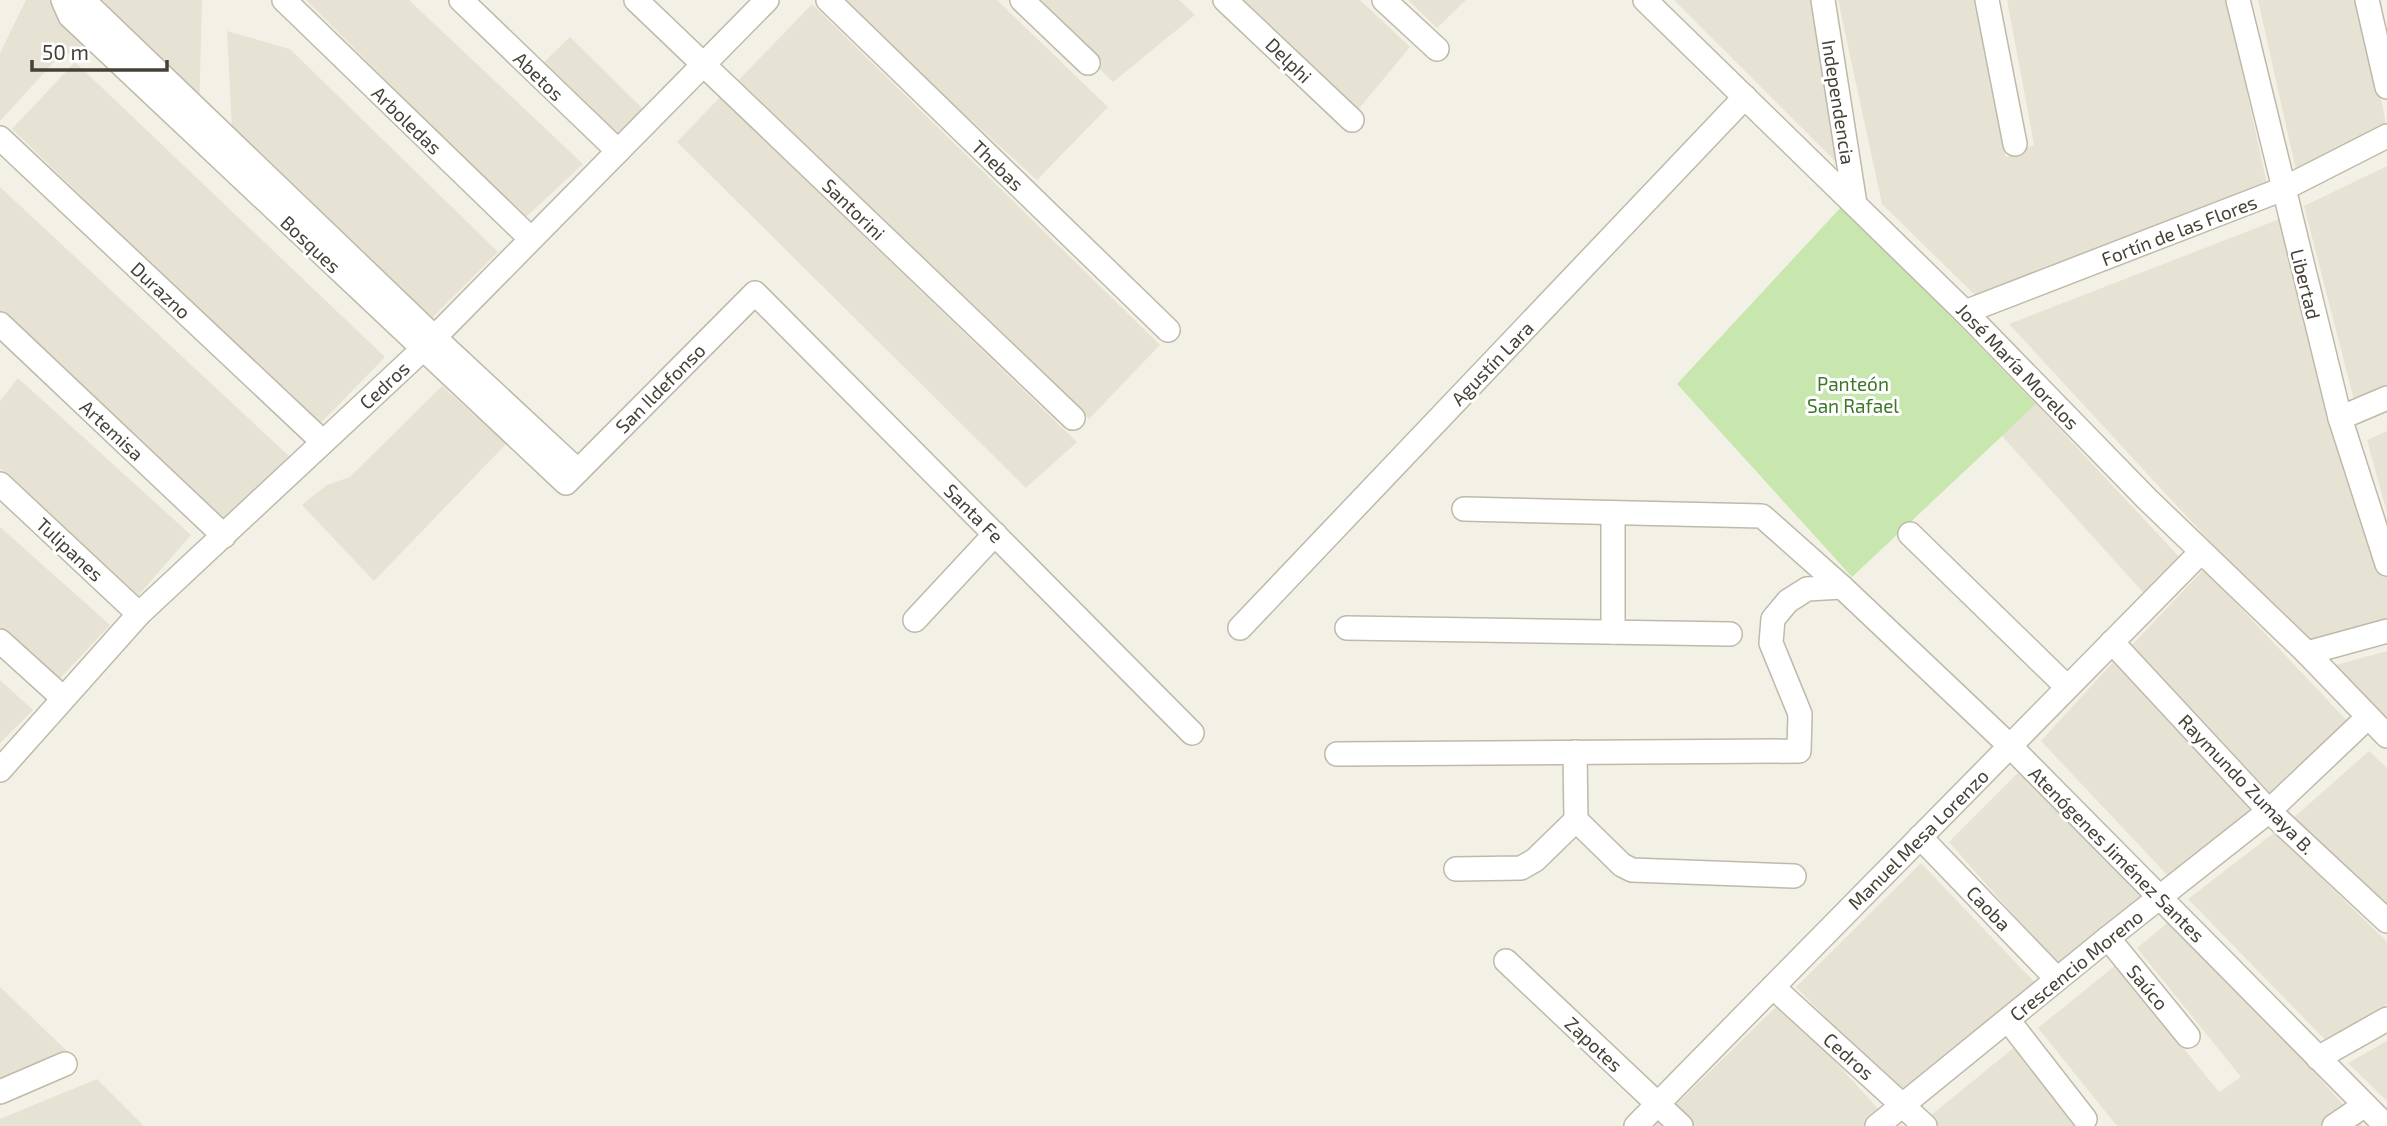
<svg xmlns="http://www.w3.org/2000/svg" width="2387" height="1126" font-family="'Exo 2',sans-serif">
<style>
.residential{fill:#e7e3d4}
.green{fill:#c8e7af}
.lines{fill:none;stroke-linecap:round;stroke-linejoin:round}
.minor-casing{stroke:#bfb9a9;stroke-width:26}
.minor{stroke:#fff;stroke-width:23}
.labels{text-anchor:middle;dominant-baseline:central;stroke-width:6;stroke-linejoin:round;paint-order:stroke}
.street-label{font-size:19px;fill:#464136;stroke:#fff}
.park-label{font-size:19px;fill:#3e7729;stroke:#fff}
</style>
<rect width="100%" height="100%" fill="#f3f1e6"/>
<g class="residential">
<polygon points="26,0 202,0 199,119 90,41 55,61 0,121 0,53"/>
<polygon points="306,0 409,0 583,164 524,219"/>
<polygon points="839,0 997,0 1108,107 1037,180"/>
<polygon points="1030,0 1179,0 1195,15 1113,82"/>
<polygon points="1228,0 1360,0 1410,47 1352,117"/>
<polygon points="1408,0 1466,0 1437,28"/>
<polygon points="1674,0 1814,0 1846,172"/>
<polygon points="1838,0 1978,0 2006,157 2034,145 2007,0 2227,0 2268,189 1982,302 1882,204"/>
<polygon points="2258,0 2363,0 2387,131 2298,179"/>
<polygon points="812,4 1160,345 1089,419 735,84"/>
<polygon points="227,31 290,49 498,252 426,324 232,128"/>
<polygon points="570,37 643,109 615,139 542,64"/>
<polygon points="75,62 385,357 318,426 12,129"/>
<polygon points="720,97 1077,442 1026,488 677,142"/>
<polygon points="2387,166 2387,391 2355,404 2304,206"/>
<polygon points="0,187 289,456 222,531 0,333"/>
<polygon points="2282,218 2387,572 2387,628 2311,651 2009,324"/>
<polygon points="18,378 191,535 136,598 0,468 0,401"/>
<polygon points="442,386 506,444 374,581 302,505 327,485 350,477"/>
<polygon points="2036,404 2185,563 2150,600 2002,436"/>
<polygon points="2387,431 2387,513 2367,440"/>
<polygon points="0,527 110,625 55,684 0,632"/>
<polygon points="2204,569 2352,726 2273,796 2132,645"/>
<polygon points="2387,651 2387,732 2325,668"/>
<polygon points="2117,658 2257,811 2170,878 2041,741"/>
<polygon points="0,680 33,710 0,743"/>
<polygon points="2369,751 2387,768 2387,912 2290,821"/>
<polygon points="2025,766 2143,894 2059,967 1949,842"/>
<polygon points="2275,832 2387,942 2387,1004 2332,1047 2188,899"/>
<polygon points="1921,863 2040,988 1899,1094 1796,987"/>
<polygon points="2171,920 2288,1042 2362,1126 2117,1126 2038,1028 2116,965 2219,1092 2241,1077 2137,948"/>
<polygon points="0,987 68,1052 0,1084"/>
<polygon points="1781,1002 1882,1113 1866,1126 1654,1126"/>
<polygon points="2387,1041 2387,1101 2348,1063"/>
<polygon points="2017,1045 2083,1126 1918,1126"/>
<polygon points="97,1079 144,1126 0,1126 0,1119"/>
</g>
<polygon class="green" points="1843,205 2036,404 1852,577 1677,384"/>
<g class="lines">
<defs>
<g id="minor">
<polyline points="63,0 70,16 566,483 755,293 1192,733"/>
<polyline points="83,0 434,337 578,471"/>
<polyline points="284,0 531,239"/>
<polyline points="461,0 618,151"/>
<polyline points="636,0 1073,418"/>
<polyline points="828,0 1168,330"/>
<polyline points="1022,0 1088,63"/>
<polyline points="1225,0 1352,120"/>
<polyline points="1384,0 1437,49"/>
<polyline points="1645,0 1965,312 2147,499 2307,653 2387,736"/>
<polyline points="1823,0 1855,204"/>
<polyline points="1987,0 2015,144"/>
<polyline points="2238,0 2340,418 2387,564"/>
<polyline points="2367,0 2387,87"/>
<polyline points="0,138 323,442"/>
<polyline points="1965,312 2283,189 2387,136"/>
<polyline points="0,324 224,536"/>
<polyline points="2340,418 2387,398"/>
<polyline points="0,484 139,614"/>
<polyline points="1464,509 1762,516 1842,587 2010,746 2386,1126"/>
<polyline points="1910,534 2067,687"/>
<polyline points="915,620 995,534"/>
<polyline points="1240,628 1745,97"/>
<polyline points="1347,628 1730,634"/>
<polyline points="1613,632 1613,514"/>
<polyline points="0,641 63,698"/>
<polyline points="2112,642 2269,811 2387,921"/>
<polyline points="2307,653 2387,631"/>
<polyline points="1575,752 1576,820"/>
<polyline points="1337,754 1799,751 1800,714 1771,643 1773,619 1788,601 1807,589 1842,587"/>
<polyline points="0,770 139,614 423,349 767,0"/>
<polyline points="1920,837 2057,979"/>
<polyline points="1456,869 1521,868 1535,860 1576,820 1622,865 1632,870 1794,876"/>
<polyline points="2108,938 2188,1036"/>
<polyline points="1506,961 1681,1126"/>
<polyline points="1773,987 1925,1126"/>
<polyline points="2008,1020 2085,1119"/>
<polyline points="2318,1058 2387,1019"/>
<polyline points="0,1092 65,1064"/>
<polyline points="1636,1126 2201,552"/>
<polyline points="1877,1126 2108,938 2269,811 2367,718"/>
<polyline points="2334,1126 2365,1105"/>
</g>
</defs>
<use href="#minor" class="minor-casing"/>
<use href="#minor" class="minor"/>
</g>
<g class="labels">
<g class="street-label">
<text transform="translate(1289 60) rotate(44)">Delphi</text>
<text transform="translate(539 76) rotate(44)">Abetos</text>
<text transform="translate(1839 102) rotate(81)">Independencia</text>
<text transform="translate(407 120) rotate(44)">Arboledas</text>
<text transform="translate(998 165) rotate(44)">Thebas</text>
<text transform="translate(854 209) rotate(44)">Santorini</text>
<text transform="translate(2179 230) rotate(-21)">Fortín de las Flores</text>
<text transform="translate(311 244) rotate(43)">Bosques</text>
<text transform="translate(2306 284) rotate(76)">Libertad</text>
<text transform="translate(161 290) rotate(43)">Durazno</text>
<text transform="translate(1492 363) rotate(-46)">Agustín Lara</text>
<text transform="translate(2018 366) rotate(46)">José María Morelos</text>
<text transform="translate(384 385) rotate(-43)">Cedros</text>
<text transform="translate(660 388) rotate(-45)">San Ildefonso</text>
<text transform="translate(112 430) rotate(43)">Artemisa</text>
<text transform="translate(974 513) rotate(45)">Santa Fe</text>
<text transform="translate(70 549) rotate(43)">Tulipanes</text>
<text transform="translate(2247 784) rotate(46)">Raymundo Zumaya B.</text>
<text transform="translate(1918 839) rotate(-45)">Manuel Mesa Lorenzo</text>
<text transform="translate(2117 854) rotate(45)">Atenógenes Jiménez Santes</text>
<text transform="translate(1989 908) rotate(46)">Caoba</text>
<text transform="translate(2076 965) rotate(-39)">Crescencio Moreno</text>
<text transform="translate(2148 987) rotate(50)">Saúco</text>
<text transform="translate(1594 1044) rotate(43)">Zapotes</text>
<text transform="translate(1849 1056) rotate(42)">Cedros</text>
</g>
<g class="park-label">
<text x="1853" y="383">Panteón<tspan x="1853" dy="22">San Rafael</tspan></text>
</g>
</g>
<path d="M32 60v10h135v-10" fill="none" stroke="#464136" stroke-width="3.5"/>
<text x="42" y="60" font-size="21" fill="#464136" stroke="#ffffff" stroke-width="5" paint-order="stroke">50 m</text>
</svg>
